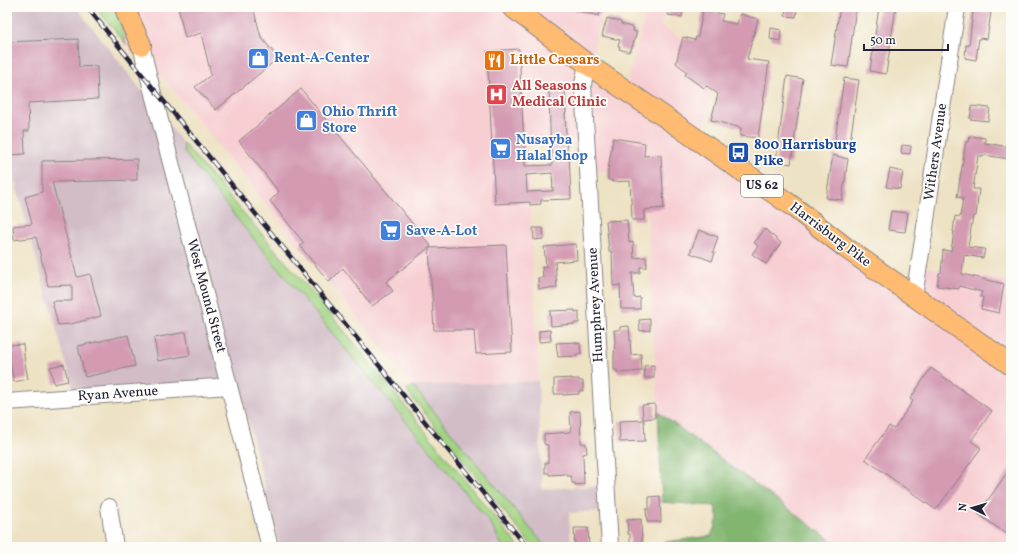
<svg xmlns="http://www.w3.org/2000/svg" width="1018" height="554" font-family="Vollkorn,serif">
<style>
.built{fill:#f7cfd3}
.industrial{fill:#d2bdc7}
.green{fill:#a2d382;stroke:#627a5e}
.forest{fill:#81b570;stroke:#526c56}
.building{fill:#d39ab2;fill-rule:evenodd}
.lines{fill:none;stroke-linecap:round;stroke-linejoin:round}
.minor-casing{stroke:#888280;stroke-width:18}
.major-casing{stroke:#888280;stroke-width:22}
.minor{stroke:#fff;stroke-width:16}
.major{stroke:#febb71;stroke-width:20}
.rail-casing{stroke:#22223b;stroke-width:4.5}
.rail{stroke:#fdfcf7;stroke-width:3;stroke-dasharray:9;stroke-linecap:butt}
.labels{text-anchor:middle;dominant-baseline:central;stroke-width:3.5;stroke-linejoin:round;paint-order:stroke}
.shield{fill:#fdfcf7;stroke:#646373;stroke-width:1}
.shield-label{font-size:13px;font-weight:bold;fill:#22223b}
.shop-label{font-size:14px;font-weight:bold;fill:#366cbe;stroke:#fdfcf7;text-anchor:start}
.food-label{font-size:14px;font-weight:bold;fill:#c56008;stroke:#fdfcf7;text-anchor:start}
.health-label{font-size:14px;font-weight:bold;fill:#be3a42;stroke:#fdfcf7;text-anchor:start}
.transit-label{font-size:14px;font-weight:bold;fill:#164399;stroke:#fdfcf7;text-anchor:start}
.street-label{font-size:14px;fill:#22223b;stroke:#fdfcf7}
</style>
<rect width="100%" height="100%" fill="#fdfcf7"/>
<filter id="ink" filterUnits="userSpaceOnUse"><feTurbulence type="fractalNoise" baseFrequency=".025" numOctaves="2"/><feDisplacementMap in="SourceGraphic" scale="8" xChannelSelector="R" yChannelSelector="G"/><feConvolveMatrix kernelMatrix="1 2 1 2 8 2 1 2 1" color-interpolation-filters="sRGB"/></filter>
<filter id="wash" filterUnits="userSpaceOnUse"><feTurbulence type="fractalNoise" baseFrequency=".012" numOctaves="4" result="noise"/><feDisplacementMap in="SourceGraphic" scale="16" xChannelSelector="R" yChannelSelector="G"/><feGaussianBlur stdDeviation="0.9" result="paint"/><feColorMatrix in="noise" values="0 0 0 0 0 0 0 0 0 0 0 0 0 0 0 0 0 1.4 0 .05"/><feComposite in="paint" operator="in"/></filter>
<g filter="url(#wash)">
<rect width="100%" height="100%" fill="#eee2c4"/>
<polygon class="built" points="117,7 604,7 590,65 625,90 646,14 627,7 665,7 661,26 697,48 720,53 700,144 913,297 919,266 1011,281 1011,547 840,547 658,412 645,169 586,172 584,138 527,142 538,381 413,386 167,82 126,45"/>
<g class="industrial">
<polygon points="7,7 76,7 183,143 184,152 242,225 489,521 503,547 280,547 238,380 74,391 7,154"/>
<polygon points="538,381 542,489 603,486 604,511 569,513 571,546 544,545 413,386"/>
</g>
<g class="green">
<polygon points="95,7 117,7 126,45 126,44"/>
<polygon points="183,143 324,306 519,547 503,547 489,521 242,225 184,152"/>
<polygon points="413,386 544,545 545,547 533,547 406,390"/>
</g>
<polygon class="forest" points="658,412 840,547 665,547 665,542 711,536 718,519 715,506 662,502"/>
<g id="blocks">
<g class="building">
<polygon points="178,7 253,7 261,37 278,58 216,110 195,87 211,75 201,33 185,38"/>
<polygon points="574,7 601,7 599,16 574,10"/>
<polygon points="669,7 683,7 682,17 668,15"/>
<polygon points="786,7 797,7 796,17 785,16"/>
<polygon points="840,7 856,7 848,67 831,65"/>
<polygon points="879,7 896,7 886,74 870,71"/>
<polygon points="703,10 723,14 721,21 737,24 740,14 758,19 747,59 769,62 758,138 740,136 741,128 711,120 718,94 707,86 704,88 685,75 687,72 676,63 683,37 695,40 696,37 698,37"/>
<polygon points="973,10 991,12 987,39 979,38 976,60 965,58 966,45 969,46"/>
<polygon points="607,18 621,22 621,24 634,28 633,31 637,32 631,50 629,50 629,52 619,49 620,46 618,46 620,40 602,36"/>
<polygon points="771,28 781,30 780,41 770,39"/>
<polygon points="78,39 79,67 97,66 98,99 28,103 29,131 24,131 25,154 9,155 7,102 7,42"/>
<path d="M519 49 525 166 552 165 550 129 549 88H565L566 113 565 114 567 153H569L571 199 541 200V204L530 205V202L495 204 487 51ZM552 173 553 191 527 192 526 175Z"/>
<polygon points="787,76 803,79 791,164 776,161"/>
<polygon points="844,78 859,80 849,149 834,147"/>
<polygon points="301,89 431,246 386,282 393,291 372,306 343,268 329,282 300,246 304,243 270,201 279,192 239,141"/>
<polygon points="972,106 990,108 988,121 970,119"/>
<polygon points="970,136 985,138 985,143 1010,147 1009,159 983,155 983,156 978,156 973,189 979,189 976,216 973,216 968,247 985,249 983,258 964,255 962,274 1004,284 999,313 981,309 983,297 980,297 982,292 959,286 959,289 937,286 939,273 941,273 943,250 951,251 954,232 953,232 955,216 960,217 963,198 957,197 966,142 969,142"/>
<polygon points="613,138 645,143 644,156 661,155 664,208 644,210 644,220 632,220 630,181 612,182 612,180 608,180 608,170"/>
<polygon points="902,145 911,146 910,154 901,153"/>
<polygon points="833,155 848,159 842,200 826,198"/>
<polygon points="137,159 137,180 52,182 77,277 90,274 101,316 71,324 58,325 52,301 72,301 72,285 48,286 36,237 14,240 13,226 32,224 25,197 42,192 42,161"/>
<polygon points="890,169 903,172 900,189 886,187"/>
<polygon points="891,211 908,213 905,232 888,230"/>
<polygon points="627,220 629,243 633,242 634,258 646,257 647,267 640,267 640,273 632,273 634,298 640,297 640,309 621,309 620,285 613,286 612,252 609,252 606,221"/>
<polygon points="533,228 543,228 544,239 534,240"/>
<polygon points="765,229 781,243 766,264 752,254 758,246 754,243"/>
<polygon points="699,230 718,237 713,252 715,253 712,261 690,253"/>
<polygon points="576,244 577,260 555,262 557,288 539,289 538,278 543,278 542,267 546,267 544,247"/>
<polygon points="506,245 512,352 476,354 474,330 434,330 429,248"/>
<polygon points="575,310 575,312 579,311 579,323 575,323 575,324 551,326 550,311"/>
<polygon points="650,319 650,330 640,331 639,320"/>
<polygon points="629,326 631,355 641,354 642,371 618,373 617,370 614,370 614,356 615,341 614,330 620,330 620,327"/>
<polygon points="550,330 551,341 539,342 539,331"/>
<polygon points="186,332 190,355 158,361 154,338"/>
<polygon points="128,335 135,366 85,377 78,346"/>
<polygon points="577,342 577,344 580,343 581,354 577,354 577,356 558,357 556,343"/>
<polygon points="23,344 25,363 28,379 14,382 11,368 9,345"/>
<polygon points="64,364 68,381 54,384 50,367"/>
<polygon points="654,365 654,378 645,378 644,366"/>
<polygon points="931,368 992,411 971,441 981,448 936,510 865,459 889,426 894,429 913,401 910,399"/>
<polygon points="572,378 572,379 579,379 579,381 583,381 583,391 579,391 579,394 563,395 563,394 554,394 554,379"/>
<polygon points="655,404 655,418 643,419 642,405"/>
<polygon points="580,411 581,443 586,444 587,453 583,454 584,484 575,485 575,483 572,483 571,476 567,476 567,474 549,475 549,473 545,473 545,463 548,463 548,445 544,444 544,434 571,432 570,412"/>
<polygon points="644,420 645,441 620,442 619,421"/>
<polygon points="1011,467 1011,537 978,514"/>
<polygon points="660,496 661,522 647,522 646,509 649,509 649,497"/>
<polygon points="641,519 642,545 639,545 639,547 630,547 630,534 628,534 627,520"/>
<polygon points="574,528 588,528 589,547 575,547"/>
</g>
</g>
</g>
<g filter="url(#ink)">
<use href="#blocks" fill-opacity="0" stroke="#888280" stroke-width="1"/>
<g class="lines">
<defs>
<g id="minor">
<polyline points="141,45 151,86 229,386 270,547"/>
<polyline points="587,64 583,84 610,547"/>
<polyline points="914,296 924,234 940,122 957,7"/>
<polyline points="7,402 229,386"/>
<polyline points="109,507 115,547"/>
</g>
<g id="major">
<polyline points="125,7 127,14 141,45"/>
<polyline points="512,7 587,64 672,122 795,208 846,248 1011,365"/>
</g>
</defs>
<use href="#minor" class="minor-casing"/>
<use href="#major" class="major-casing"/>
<use href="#minor" class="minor"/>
<use href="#major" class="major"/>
<defs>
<polyline id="rail" points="87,7 527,547"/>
</defs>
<use href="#rail" class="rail-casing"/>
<use href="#rail" class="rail"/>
</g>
</g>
<defs>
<symbol id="shop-square" viewBox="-11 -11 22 22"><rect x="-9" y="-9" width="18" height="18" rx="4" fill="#3f7fe0" stroke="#fdfcf7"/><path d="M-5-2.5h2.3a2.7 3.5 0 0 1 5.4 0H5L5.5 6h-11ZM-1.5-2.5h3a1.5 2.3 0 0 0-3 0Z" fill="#fff"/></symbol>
<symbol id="restaurant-square" viewBox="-11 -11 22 22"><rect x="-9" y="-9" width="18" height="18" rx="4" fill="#e8710a" stroke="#fdfcf7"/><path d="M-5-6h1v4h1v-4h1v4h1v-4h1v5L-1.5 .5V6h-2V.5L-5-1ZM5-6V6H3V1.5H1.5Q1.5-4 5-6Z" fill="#fff"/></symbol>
<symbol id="hospital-square" viewBox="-11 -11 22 22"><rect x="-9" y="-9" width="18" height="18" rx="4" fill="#e0444e" stroke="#fdfcf7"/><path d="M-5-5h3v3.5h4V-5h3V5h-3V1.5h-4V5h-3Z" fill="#fff"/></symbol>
<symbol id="supermarket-square" viewBox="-11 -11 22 22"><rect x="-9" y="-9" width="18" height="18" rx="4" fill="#3f7fe0" stroke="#fdfcf7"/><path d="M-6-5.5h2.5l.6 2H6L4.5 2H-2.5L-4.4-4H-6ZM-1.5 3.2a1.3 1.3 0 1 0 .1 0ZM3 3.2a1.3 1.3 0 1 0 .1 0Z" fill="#fff"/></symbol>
<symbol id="bus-square" viewBox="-11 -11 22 22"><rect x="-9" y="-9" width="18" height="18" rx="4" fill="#1a4fb4" stroke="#fdfcf7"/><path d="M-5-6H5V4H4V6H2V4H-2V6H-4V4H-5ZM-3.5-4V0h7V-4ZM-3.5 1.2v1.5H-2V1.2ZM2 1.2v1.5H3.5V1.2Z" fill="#fff"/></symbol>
</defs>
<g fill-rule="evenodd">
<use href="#shop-square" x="246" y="46" width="25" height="25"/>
<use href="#restaurant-square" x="482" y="48" width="25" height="25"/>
<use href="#hospital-square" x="484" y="82" width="25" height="25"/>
<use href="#shop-square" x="294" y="108" width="25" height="25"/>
<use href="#supermarket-square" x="488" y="136" width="25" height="25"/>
<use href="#bus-square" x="726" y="140" width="25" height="25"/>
<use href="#supermarket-square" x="378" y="218" width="25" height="25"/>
</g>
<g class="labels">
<rect class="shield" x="741" y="175" width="42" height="22" rx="3"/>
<g class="shield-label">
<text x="762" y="186">US 62</text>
</g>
<g class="shop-label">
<text x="274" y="58">Rent-A-Center</text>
<text x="322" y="112">Ohio Thrift<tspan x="322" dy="16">Store</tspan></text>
<text x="516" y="140">Nusayba<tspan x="516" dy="16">Halal Shop</tspan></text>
<text x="406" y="231">Save-A-Lot</text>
</g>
<g class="food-label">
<text x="510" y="60">Little Caesars</text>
</g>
<g class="health-label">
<text x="512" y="86">All Seasons<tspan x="512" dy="16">Medical Clinic</tspan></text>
</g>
<g class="transit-label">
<text x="754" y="145">800 Harrisburg<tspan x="754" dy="16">Pike</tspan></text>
</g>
<g class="street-label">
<text transform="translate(936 152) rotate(-82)">Withers Avenue</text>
<text transform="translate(830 235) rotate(37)">Harrisburg Pike</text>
<text transform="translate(206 296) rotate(75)">West Mound Street</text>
<text transform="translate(596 305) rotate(-93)">Humphrey Avenue</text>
<text transform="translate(118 394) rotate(-4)">Ryan Avenue</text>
</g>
</g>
<rect width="1018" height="554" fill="none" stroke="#fdfcf7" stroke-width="24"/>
<g transform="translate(972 508) rotate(275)" stroke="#fdfcf7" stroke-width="3" paint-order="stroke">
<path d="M0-3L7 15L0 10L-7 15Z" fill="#22223b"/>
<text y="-6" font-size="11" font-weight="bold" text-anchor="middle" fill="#22223b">N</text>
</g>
<path d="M864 44v6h84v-6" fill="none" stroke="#22223b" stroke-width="2"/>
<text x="870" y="44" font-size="12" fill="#22223b" stroke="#fdfcf7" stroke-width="3" paint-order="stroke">50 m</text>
</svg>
